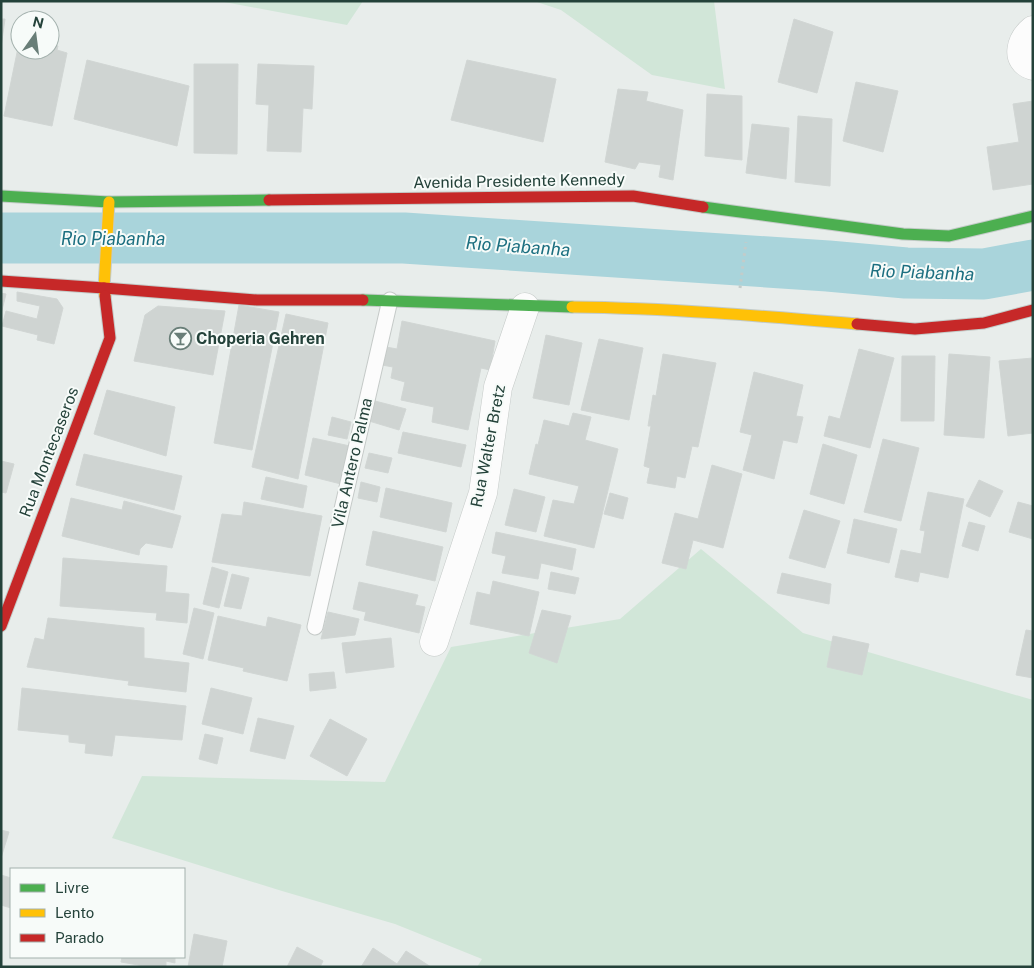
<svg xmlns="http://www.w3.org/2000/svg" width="1034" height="968" font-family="'Public Sans',sans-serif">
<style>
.green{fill:#d1e6d8}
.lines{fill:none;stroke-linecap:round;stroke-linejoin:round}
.river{stroke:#a9d4db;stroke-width:51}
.building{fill:#cfd4d2;stroke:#d1d6d4}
.lane-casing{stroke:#c5cac8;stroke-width:17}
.street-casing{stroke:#c5cac8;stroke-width:29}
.fast-casing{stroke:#c3cbc8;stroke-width:13}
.slow-casing{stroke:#c3cbc8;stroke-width:13}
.jam-casing{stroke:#c3cbc8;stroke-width:13}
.path{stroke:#c3ccca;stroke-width:3;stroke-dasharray:2.5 4;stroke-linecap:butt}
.lane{stroke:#fcfcfc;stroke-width:15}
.street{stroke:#fcfcfc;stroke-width:28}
.fast{stroke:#4caf50;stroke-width:11}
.slow{stroke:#ffc107;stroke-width:11}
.jam{stroke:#c62828;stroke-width:11}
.labels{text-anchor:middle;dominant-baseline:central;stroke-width:4;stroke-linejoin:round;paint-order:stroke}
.street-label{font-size:16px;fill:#24423a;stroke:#f7fbf9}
.poi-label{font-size:16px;font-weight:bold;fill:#24423a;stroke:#f7fbf9;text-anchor:start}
.water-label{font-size:18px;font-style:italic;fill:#1c6f80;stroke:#f7fbf9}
</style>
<rect width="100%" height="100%" fill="#e8edeb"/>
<g class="green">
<polygon points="219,1 363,1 347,25"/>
<polygon points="534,1 714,1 725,89 652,75 561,10"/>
<polygon points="701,549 803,633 1033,700 1033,967 477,967 482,959 395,924 282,891 112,838 142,776 385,782 451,647 620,619"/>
</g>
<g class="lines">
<polyline class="river" points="1,238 404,238 828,266 906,273 984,274 1033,265"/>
</g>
<g class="building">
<polygon points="1,19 5,19 1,47"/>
<polygon points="794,19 833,32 817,93 778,82"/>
<polygon points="20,38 20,50 50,50 50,38 53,38 52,45 58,46 57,50 67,53 52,126 4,116"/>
<polygon points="87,60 189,86 177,146 74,119"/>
<polygon points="467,60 556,79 543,142 451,120"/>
<polygon points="194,64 238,64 237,154 194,153"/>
<polygon points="258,64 314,66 312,109 303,108 301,152 267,151 269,105 256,104"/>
<polygon points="856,82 898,91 883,152 843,141"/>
<polygon points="618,89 648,92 646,101 683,110 673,180 659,177 661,165 639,162 635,169 605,162"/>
<polygon points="707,94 742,96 742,160 705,156"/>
<polygon points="1033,101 1033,184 993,190 987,147 1019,142 1013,104"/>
<polygon points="798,116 832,119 830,186 795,182"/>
<polygon points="752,124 789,128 786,179 746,173"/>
<polygon points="17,292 57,299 63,308 54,344 37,340 38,335 2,326 6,311 37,319 40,306 17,301"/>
<polygon points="1,293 6,294 1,314"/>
<polygon points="239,305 279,312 252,450 214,443"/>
<polygon points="158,306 225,311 213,375 134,361 145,315"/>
<polygon points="286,314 328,323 298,479 252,467"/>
<polygon points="402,321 495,341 490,370 481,368 468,430 432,422 434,407 401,400 405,382 391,378 393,367 382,365 386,347 397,349"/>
<polygon points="546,335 582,343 569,405 533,398"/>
<polygon points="599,339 643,348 629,420 581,410"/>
<polygon points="859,349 894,358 870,448 824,436 829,416 840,419"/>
<polygon points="663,354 716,363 698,447 692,446 685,478 677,476 675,488 647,483 650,468 644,466 651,426 648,426 653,395 656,396"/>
<polygon points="949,354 990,357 984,438 944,435"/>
<polygon points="902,356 935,356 934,421 901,421"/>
<polygon points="1033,358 1033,433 1008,436 999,361"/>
<polygon points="754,372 803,385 796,416 803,417 797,443 783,440 774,479 743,470 752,435 740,432"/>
<polygon points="107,390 175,407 166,456 94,434"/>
<polygon points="375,401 406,409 399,430 369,421"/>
<polygon points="573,413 591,417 585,440 618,449 594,548 544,536 553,500 574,504 579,486 529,474 536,444 538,445 544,420 569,426"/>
<polygon points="332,417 351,422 347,439 328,435"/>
<polygon points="403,432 466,445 461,467 398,453"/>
<polygon points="313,438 350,446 341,484 305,475"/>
<polygon points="883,439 919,448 901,521 864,512"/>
<polygon points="823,444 857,455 844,504 810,494"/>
<polygon points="369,453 392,458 388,473 365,468"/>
<polygon points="84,454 182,476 174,510 76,485"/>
<polygon points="1,461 14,464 6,493 1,492"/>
<polygon points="712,465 742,474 723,548 693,540 686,569 662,563 675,513 698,519"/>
<polygon points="266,477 307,486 303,508 261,499"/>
<polygon points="979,480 1003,491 990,517 966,506"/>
<polygon points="361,482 380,487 377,502 358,498"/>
<polygon points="386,488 452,503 446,532 380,517"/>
<polygon points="514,489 545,497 536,532 505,525"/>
<polygon points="928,492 964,499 948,578 920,572 918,582 895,577 901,550 921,554 925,531 920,530"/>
<polygon points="610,493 628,498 623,519 604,514"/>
<polygon points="71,498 122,510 124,501 181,516 172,548 146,543 140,549 139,555 62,536"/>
<polygon points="244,502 322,516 310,576 212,562 222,514 242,516"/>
<polygon points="1018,502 1033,506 1033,539 1009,532"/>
<polygon points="804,510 840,521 825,568 789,558"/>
<polygon points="854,519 897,529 889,563 847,553"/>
<polygon points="969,522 985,526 978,551 962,546"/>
<polygon points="373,531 443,547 435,581 366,565"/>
<polygon points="496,532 576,549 572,570 541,563 538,579 502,573 506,556 492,553"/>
<polygon points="63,558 167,566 165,592 189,594 187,623 156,620 157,613 60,606"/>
<polygon points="212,567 228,572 219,608 203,604"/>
<polygon points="551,572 579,578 575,594 548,589"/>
<polygon points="782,573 831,584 829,604 777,593"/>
<polygon points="232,574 249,578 241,609 224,606"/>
<polygon points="493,581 539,592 529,636 470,624 477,592 490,595"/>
<polygon points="359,582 418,595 415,605 425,607 419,633 364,620 366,612 353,609"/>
<polygon points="194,608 214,613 203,659 183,654"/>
<polygon points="542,610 571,616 557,663 529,653"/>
<polygon points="328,612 359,619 355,635 321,639"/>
<polygon points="218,616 266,627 268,617 301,625 287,681 243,671 244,668 208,660"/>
<polygon points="48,618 144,628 144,658 189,663 186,692 128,685 129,681 27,667 35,638 44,640"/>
<polygon points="1026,630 1033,631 1033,678 1016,675"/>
<polygon points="833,636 869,644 862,675 827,667"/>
<polygon points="391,638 394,667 346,673 342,643"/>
<polygon points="334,672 336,688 310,691 309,674"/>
<polygon points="22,688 186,706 182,740 115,735 112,756 85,753 86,744 69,742 69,735 18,730"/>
<polygon points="211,688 252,698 243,734 202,724"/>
<polygon points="258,718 294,726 285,759 250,751"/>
<polygon points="330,719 367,739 347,776 310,756"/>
<polygon points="205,734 223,738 217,764 199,759"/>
<polygon points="1,830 9,832 1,858"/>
<polygon points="1,875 11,878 11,908 1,905"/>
<polygon points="194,934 227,941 222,967 188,967"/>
<polygon points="297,947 323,961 320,967 287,967"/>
<polygon points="373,948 397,964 406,951 431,967 361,967"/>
<polygon points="122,957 175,957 175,963 166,961 166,967 150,967 121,962"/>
</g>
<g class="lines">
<defs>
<polyline id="lane" points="315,627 390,300"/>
<g id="street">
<path d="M1033 30C1021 40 1014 60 1033 66"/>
<polyline points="434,642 483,493 498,387 525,307"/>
</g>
<g id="fast">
<polyline points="1,196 109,202 269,200"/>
<polyline points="703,207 903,234 949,236 1033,216"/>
<polyline points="363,300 572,307"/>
</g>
<g id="slow">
<polyline points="105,296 104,288 109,202"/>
<path d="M572 307C667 308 762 316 857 324"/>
</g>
<g id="jam">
<polyline points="269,200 633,196 703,207"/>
<polyline points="1,281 104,288"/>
<polyline points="104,288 257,300 363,300"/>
<polyline points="857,324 915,329 984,323 1033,310"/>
<polyline points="1,626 110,338 105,296"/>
</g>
</defs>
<use href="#lane" class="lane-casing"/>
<use href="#street" class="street-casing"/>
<use href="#fast" class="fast-casing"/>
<use href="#slow" class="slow-casing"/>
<use href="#jam" class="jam-casing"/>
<polyline class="path" points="740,288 746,242"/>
<use href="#lane" class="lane"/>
<use href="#street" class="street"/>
<use href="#fast" class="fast"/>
<use href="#slow" class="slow"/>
<use href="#jam" class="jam"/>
</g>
<defs>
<symbol id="bar-ring" viewBox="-11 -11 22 22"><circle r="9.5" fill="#f7fbf9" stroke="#697e78" stroke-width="1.5"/><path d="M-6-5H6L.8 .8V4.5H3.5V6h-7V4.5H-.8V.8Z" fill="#697e78"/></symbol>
</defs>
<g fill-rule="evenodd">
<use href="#bar-ring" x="168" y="326" width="25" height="25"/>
</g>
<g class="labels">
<g class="street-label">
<text transform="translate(519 181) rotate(-1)">Avenida Presidente Kennedy</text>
<text transform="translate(488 446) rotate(-79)">Rua Walter Bretz</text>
<text transform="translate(49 452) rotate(-69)">Rua Montecaseros</text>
<text transform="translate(352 463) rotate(-77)">Vila Antero Palma</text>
</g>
<g class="poi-label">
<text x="196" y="338">Choperia Gehren</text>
</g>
<g class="water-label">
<text x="113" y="238">Rio Piabanha</text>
<text transform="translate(518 246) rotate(4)">Rio Piabanha</text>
<text transform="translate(922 272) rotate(2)">Rio Piabanha</text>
</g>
</g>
<rect width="1034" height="968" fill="none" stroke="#24423a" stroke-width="5"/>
<rect x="10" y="868" width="175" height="90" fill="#f7fbf9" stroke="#a3b1ad"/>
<rect x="20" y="884" width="25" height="8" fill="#4caf50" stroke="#a3b1ad"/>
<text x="55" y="893" font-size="15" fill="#24423a">Livre</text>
<rect x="20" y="909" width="25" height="8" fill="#ffc107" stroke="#a3b1ad"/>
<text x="55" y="918" font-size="15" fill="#24423a">Lento</text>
<rect x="20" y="934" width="25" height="8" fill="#c62828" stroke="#a3b1ad"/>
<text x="55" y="943" font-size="15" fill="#24423a">Parado</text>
<g transform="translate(35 35) rotate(14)"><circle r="24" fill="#f7fbf9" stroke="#a3b1ad"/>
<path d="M0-4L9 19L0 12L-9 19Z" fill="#697e78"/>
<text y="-8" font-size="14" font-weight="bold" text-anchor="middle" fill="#24423a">N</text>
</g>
</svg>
